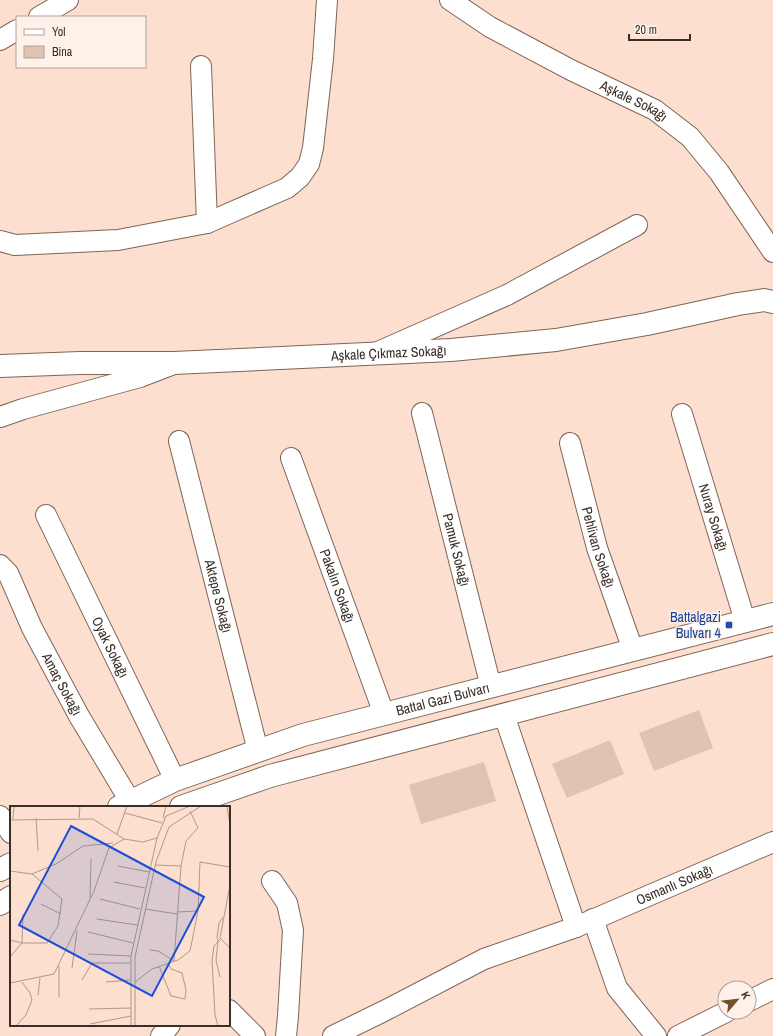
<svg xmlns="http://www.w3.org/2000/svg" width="773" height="1036" font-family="'Archivo Narrow',sans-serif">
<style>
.building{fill:#dfc3b3}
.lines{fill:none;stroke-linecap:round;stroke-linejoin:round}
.street-casing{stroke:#7e6557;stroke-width:22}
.secondary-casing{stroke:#7e6557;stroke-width:24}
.primary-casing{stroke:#7e6557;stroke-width:24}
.street{stroke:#fff;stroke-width:20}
.secondary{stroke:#fff;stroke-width:22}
.primary{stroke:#fff;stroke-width:22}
.transit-dot{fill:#1a4fb4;stroke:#fdf1ea;stroke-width:1.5}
.labels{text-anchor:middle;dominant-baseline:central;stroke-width:3;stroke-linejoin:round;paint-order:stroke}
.street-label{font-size:14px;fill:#392e28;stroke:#fdf1ea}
.transit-label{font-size:14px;fill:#164399;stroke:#fdf1ea;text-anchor:end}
.inset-road{fill:none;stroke:#af988c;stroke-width:1}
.view{fill:#1d4ed8;fill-opacity:0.15;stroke:#1d4ed8;stroke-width:2}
.inset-edge{fill:none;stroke:#392e28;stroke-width:2}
</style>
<rect width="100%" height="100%" fill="#fddfcf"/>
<g class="building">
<polygon points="699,710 713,748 654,771 639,733"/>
<polygon points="610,740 624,774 567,798 552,764"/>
<polygon points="484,762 496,801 421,824 409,785"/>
</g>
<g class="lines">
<defs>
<g id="street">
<path id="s1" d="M450 0 490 27 571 70 655 110 690 137 719 172 773 252"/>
<polyline points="39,17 68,0"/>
<polyline points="0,40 17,30"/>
<polyline points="201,66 207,223"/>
<polyline points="0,241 15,245 118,240 207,223 287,188 300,177 309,164 313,148 323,59 327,0"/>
<polyline points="378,352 507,295 637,225"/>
<path id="s2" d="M422 413 491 687"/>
<path id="s3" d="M682 414 745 621"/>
<polyline points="0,417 23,409 140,377 174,364"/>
<path id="s4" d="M179 441 258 751"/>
<path id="s5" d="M570 443 597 548 633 650"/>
<path id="s6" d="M291 458 384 714"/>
<path id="s7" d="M46 515 175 780"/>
<path id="s8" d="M0 565 8 573 32 628 79 716 130 801"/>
<polyline points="504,715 576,927"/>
<polyline points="0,816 11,833"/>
<polyline points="272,881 287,903 293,930 288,1016 286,1036"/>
<polyline points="593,919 617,988 656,1036"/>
<polyline points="749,1001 773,989"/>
<polyline points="229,1010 255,1036"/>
<polyline points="161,1036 170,1025"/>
<path id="s9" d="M333 1036 384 1011 484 959 576 927 773 842"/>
<polyline points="678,1036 726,1012"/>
</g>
<g id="secondary">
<path id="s10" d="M0 366 80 363H174L451 350 556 340 647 324 738 304 764 300 773 302"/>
</g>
<g id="primary">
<path id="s11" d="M119 807 175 780 303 735 773 614"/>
<polyline points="181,807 270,776 773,644"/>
<polyline points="0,870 11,864"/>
<polyline points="0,904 11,897"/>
</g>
</defs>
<use href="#street" class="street-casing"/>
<use href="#secondary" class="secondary-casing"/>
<use href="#primary" class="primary-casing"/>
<use href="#street" class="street"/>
<use href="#secondary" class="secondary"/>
<use href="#primary" class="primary"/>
</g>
<rect class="transit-dot" x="725" y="621" width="8" height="8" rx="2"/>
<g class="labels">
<g class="street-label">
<text stroke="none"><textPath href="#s1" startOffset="210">Aşkale Sokağı</textPath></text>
<text stroke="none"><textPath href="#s10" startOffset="389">Aşkale Çıkmaz Sokağı</textPath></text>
<text stroke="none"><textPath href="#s3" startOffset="108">Nuray Sokağı</textPath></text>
<text stroke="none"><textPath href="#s5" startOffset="108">Pehlivan Sokağı</textPath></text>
<text stroke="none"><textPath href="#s2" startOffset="141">Pamuk Sokağı</textPath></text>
<text stroke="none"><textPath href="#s6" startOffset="136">Pakalın Sokağı</textPath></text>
<text stroke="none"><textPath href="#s4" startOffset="160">Aktepe Sokağı</textPath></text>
<text stroke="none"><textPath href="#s7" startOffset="147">Oyak Sokağı</textPath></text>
<text stroke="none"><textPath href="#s8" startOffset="135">Amaç Sokağı</textPath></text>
<text stroke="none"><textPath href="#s11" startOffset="342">Battal Gazi Bulvarı</textPath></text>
<text stroke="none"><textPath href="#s9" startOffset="374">Osmanlı Sokağı</textPath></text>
</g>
<g class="transit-label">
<text x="721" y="617">Battalgazi<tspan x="721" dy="16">Bulvarı 4</tspan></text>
</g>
</g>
<g transform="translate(10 806)">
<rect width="220" height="220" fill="#fddfcf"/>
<path class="inset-road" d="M217 0 220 19M115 7 152 17M26 12 28 45M69 12 70 0M153 12 156 0M3 13 4 0M0 14 83 13 114 33 133 36 147 32M107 28 117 0M145 59 171 60M108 60 139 66M0 65 22 68 46 58 73 40 103 37M104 76 135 82M220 79 210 132 220 142M80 92 81 53M90 93 130 103M31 98 51 108M135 103 167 108M167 106 188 105M87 113 127 119M78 126 123 137M0 134 12 137H37L48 120 52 93 22 68M208 135 206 154 210 171M209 136 207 132 209 117 213 111M140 144 148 145 164 155M78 148 121 150M0 151 12 137 13 108M164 155 171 60 176 35 188 22 180 5M49 160V191M149 160 161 190 175 193 176 184 172 167 161 163 158 157M62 162 67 125M72 174 82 157H120M96 176 120 174M125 176 142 163 168 154 180 145 188 105 190 56 220 61M0 177 44 168 84 85 99 42 114 33M28 189 30 172M79 203 121 202M80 218 121 210M6 220 16 209 22 194 20 187 12 176M121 220V150L147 32 156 10 180 0M125 220V151L146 56 159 21 191 0M208 220 205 209 202 155 204 140 210 133"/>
<path class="view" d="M61 20 194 91 142 190 9 119Z"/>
<rect width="220" height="220" class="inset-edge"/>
</g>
<rect x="16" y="16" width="130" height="52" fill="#fdf1ea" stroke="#afa39c"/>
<rect x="24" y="29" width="20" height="6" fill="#ffffff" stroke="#afa39c"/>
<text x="52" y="36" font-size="12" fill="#392e28">Yol</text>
<rect x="24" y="46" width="20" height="12" fill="#dfc3b3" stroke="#afa39c"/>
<text x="52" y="56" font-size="12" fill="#392e28">Bina</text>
<g transform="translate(737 1000) rotate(62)"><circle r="19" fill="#fdf1ea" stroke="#afa39c"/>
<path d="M0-3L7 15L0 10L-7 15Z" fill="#724f28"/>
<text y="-6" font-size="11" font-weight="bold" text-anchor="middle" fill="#392e28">K</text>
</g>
<path d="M629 34v6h61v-6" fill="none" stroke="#392e28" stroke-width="2"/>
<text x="635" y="34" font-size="12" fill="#392e28" stroke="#fdf1ea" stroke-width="3" paint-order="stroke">20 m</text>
</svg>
